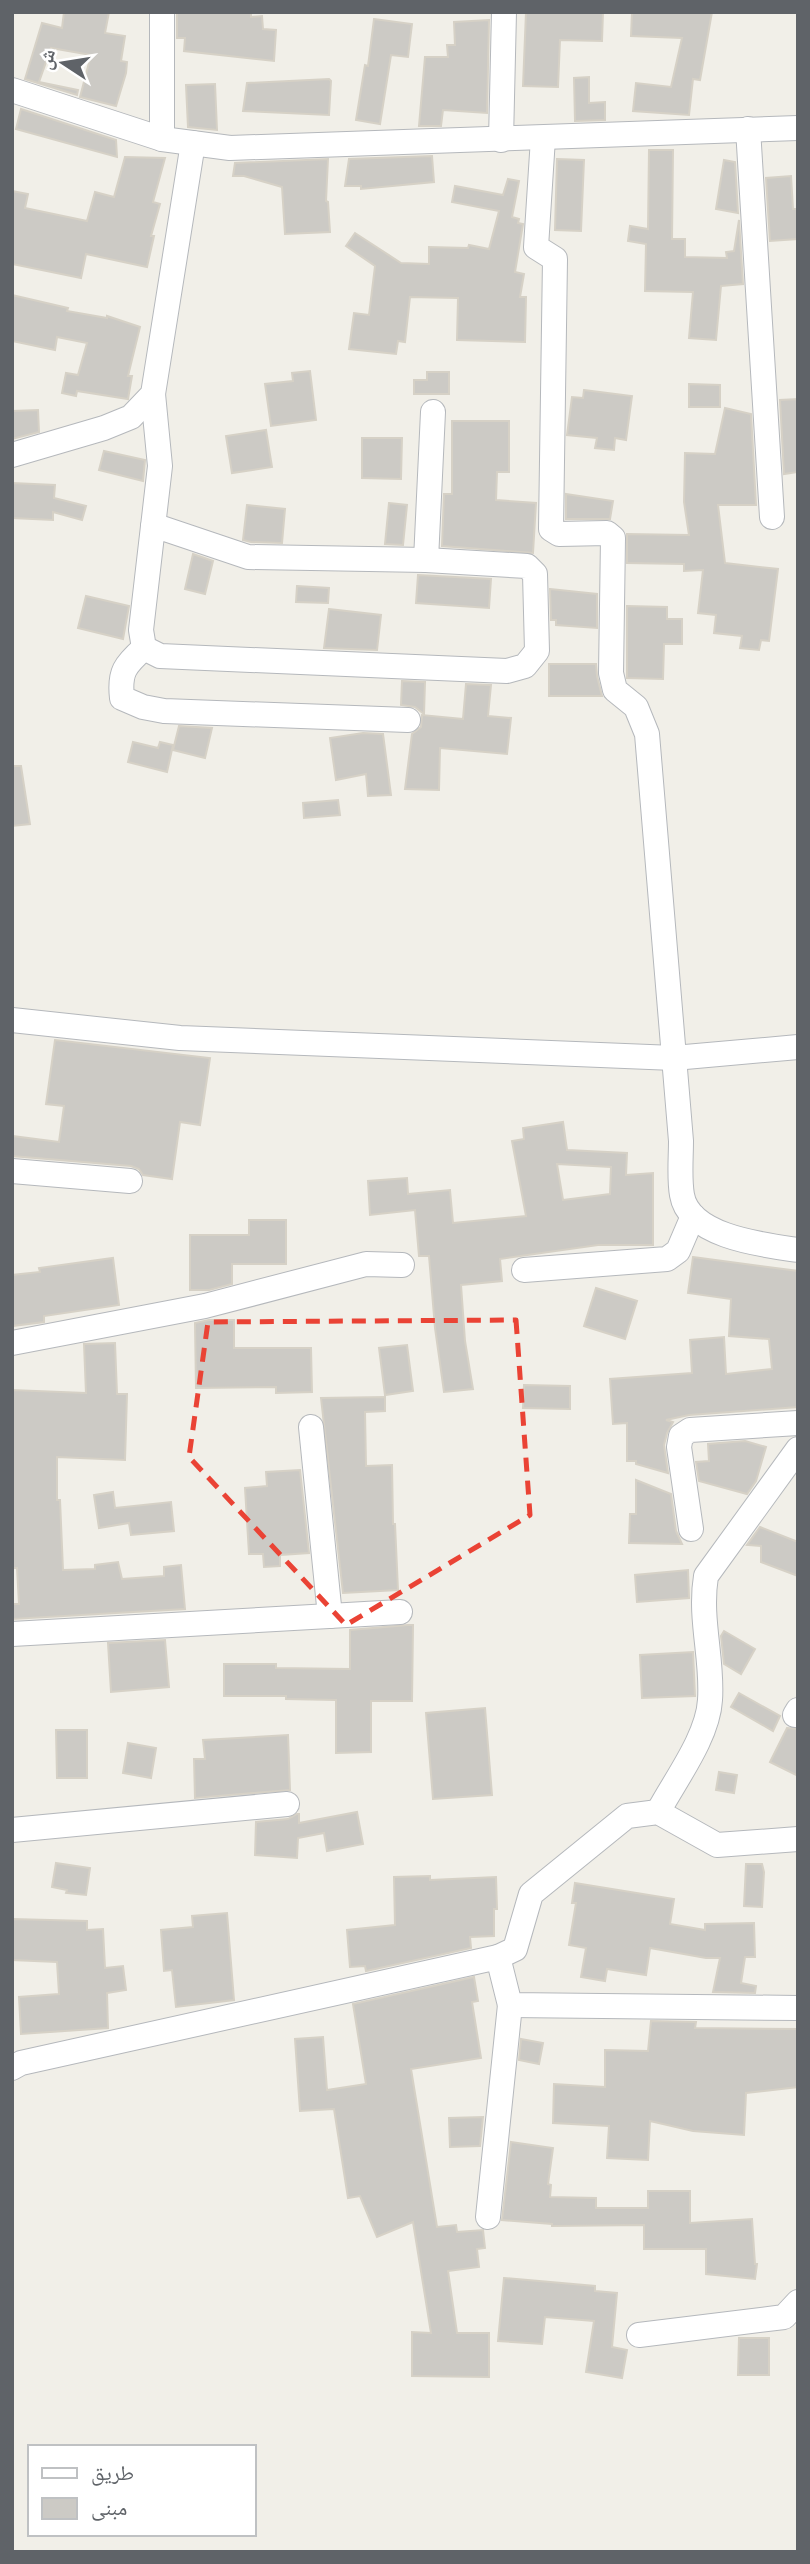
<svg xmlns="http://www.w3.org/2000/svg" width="810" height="2564" font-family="'Fira Sans Condensed','Noto Naskh Arabic',sans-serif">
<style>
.building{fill:#cccac5;stroke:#d6d1c6;stroke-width:2;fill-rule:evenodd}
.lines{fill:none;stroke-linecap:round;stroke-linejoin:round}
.minor-casing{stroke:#b5b8bc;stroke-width:26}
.minor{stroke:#fff;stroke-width:24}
.marked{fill:none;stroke:#ea4335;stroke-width:5;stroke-dasharray:14 9;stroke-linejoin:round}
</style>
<rect width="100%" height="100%" fill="#f1efe8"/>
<g class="building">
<polygon points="64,12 109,12 105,33 125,36 121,61 127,62 126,73 116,106 80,97 91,55 51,48 39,82 78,90 77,95 25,79 42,23 62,28"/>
<polygon points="177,12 251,12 251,17 262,16 263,29 276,30 274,61 184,51 185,38 177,38"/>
<polygon points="526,12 603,12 602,41 560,40 558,87 523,86"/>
<polygon points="632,12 712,12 700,80 693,79 689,115 633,111 636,83 671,87 682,38 631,36"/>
<polygon points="374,19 412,24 408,57 391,55 380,124 356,120 365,65 368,66"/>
<polygon points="489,20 487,113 443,110 441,126 419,126 425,57 448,57 447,45 455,45 454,22"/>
<polygon points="589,77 589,103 605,102 605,120 575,121 574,78"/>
<polygon points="329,79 331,81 329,115 243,111 247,83"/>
<polygon points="215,84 217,130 188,127 186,85"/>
<polygon points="21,109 116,140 117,157 16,129"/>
<polygon points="649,150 673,150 672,239 685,239 685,257 727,258 726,252 734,251 739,220 743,284 721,286 716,340 689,338 693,292 645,291 646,244 628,241 630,226 648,229"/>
<polygon points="432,156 434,182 361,189 361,186 345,186 349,159"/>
<polygon points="125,157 165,158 153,202 160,204 151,236 154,236 147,267 86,254 81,278 12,264 12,191 28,194 25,208 87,221 95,192 114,197"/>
<polygon points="328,159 326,201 328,202 330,232 285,234 282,187 244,176 233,176 235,163"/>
<polygon points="557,159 584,160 581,231 555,230"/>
<polygon points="724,160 735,162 738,213 716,209"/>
<polygon points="791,176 793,209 798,209 798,239 770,241 766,178"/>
<polygon points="508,179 519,181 512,217 519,219 518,223 523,224 515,272 524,274 520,297 526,297 525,342 457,340 458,298 410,297 405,342 398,341 396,354 349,349 354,313 369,315 375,266 346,246 355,233 401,263 429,264 429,247 468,248 469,245 489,249 499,211 452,202 455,186 503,195"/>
<polygon points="12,295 68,308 67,311 107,318 107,316 140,327 128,376 132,376 128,399 77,391 76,396 62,393 66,373 78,375 87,343 57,337 55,350 12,341"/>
<polygon points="310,371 316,420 271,426 265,384 293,381 292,373"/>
<polygon points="427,372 449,372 449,394 414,394 414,380 427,380"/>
<polygon points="689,384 720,385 720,407 689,407"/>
<polygon points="584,390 632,396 626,440 615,438 614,450 595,448 597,438 567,435 572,397 583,398"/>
<polygon points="798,399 798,472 784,474 780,400"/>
<polygon points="725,408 751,414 756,505 718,505 725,563 778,569 769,641 761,640 759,650 740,648 742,636 714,633 716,615 698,613 703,570 684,571 684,564 627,563 627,534 689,535 684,502 685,453 715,454"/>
<polygon points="38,410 39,432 12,439 12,411"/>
<polygon points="452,421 509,421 509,472 497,472 496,500 536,503 533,553 442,546 444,494 452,494"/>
<polygon points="266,430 272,467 232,473 226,436"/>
<polygon points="362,438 402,438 401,479 362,478"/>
<polygon points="104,451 145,460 143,481 99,470"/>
<polygon points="12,483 55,485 54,498 86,506 82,520 53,512 53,520 12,518"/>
<polygon points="566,494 613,501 610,519 566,519"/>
<polygon points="389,503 407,505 403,545 385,544"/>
<polygon points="247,505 285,509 282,543 251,542 243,540"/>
<polygon points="193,554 213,561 205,594 185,589"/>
<polygon points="418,575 491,579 489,608 416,603"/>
<polygon points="297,586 329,588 328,603 296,602"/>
<polygon points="550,589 597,594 597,628 556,625 556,620 551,620"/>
<polygon points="86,596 129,606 123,639 78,628"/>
<polygon points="627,606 667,607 667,619 682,619 682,644 664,644 663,679 627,678"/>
<polygon points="329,609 381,615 377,650 324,648"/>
<polygon points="549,664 596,664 597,676 602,696 549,696"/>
<polygon points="402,681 425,682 424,714 415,707 401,705"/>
<polygon points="466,684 491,685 488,716 511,718 507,754 440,748 439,790 405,789 412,734 421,727 422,715 463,719"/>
<polygon points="179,726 212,728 205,758 173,750"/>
<polygon points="363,733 383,734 391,795 368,796 366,774 336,780 330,738"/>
<polygon points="133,742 158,748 160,742 173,745 167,772 128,762"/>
<polygon points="12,766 21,766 30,824 12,826"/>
<polygon points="338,800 340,815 304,818 303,803"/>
<polygon points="55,1040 210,1058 200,1125 180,1122 172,1179 143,1175 139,1169 131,1166 12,1156 12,1136 59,1142 64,1106 46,1104"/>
<path d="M563 1122 567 1150 627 1153 626 1175 653 1173V1245H598L500 1259 502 1281 461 1285 465 1341 473 1389 444 1392 435 1328 429 1256H419L415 1210 370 1215 368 1181 407 1178 408 1194 450 1190 453 1223 526 1216 512 1141 524 1139 523 1128ZM557 1164 611 1167 610 1194 563 1200Z"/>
<polygon points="249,1220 286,1220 286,1264 232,1264 232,1284 209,1290 190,1290 190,1235 249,1235"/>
<polygon points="693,1257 798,1271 798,1407 689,1415 666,1420 673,1422 667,1433 664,1445 668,1473 636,1464 636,1461 627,1461 627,1423 613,1424 610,1379 692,1373 690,1340 724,1337 726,1374 772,1369 769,1339 729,1336 731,1299 688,1293"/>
<polygon points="113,1258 119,1305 44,1316 44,1322 12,1326 12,1275 40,1272 39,1268"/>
<polygon points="596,1288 637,1301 625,1339 584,1326"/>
<polygon points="209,1320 234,1320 234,1348 311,1348 312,1392 276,1393 276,1387 196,1388 195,1323"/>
<polygon points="115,1343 117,1394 127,1394 125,1460 57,1457 57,1500 60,1500 63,1570 95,1569 95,1565 118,1562 122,1579 164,1576 164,1567 181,1565 185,1609 12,1619 12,1604 19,1604 17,1568 12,1568 12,1390 86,1393 84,1344"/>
<polygon points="407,1345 413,1391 385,1395 379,1348"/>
<polygon points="524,1385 570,1386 570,1409 523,1408"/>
<polygon points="385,1397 385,1411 365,1412 366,1466 392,1465 393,1524 395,1524 398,1590 343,1593 321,1398"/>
<polygon points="745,1441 766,1447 756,1481 747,1494 699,1481 696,1462 709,1461 708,1444"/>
<polygon points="300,1470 309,1553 280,1555 280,1566 264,1567 263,1554 249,1554 245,1488 267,1486 266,1472"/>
<polygon points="636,1480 671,1494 676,1531 682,1544 629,1543 630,1514 636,1514"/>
<polygon points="113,1492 115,1508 171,1502 174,1531 131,1535 129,1523 99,1528 94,1495"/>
<polygon points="760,1527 798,1542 798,1576 761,1562 761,1546 747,1545"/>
<polygon points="688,1570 689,1598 637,1602 635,1575"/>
<polygon points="408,1625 413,1625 412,1701 371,1701 371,1752 336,1753 336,1700 286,1699 286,1696 224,1696 224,1664 276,1664 276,1668 350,1669 350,1630"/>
<polygon points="724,1631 755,1649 741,1674 724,1664 721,1636"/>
<polygon points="165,1640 169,1687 111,1692 108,1643"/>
<polygon points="693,1652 695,1696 642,1698 640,1655"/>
<polygon points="739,1693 780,1716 773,1731 731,1707"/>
<polygon points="485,1708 492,1795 433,1799 426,1713"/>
<polygon points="787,1728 798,1729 798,1776 770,1762"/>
<polygon points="56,1730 87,1730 87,1778 57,1778"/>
<polygon points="288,1735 290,1790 195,1798 194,1759 205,1759 203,1740"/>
<polygon points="128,1743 156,1748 151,1778 123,1773"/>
<polygon points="719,1772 737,1775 734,1793 716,1790"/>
<polygon points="357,1812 363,1844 327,1851 324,1833 298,1838 297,1858 255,1855 256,1822 288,1819 297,1814 299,1814 299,1823"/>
<polygon points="56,1863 90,1868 86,1895 66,1893 67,1890 52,1887"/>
<polygon points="746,1864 762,1864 764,1872 762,1907 744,1906"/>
<polygon points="430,1876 430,1880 496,1877 497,1909 494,1909 494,1936 470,1937 471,1948 366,1971 365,1966 350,1967 347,1930 395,1925 394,1877"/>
<polygon points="575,1883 674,1899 670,1924 705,1930 705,1924 754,1923 755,1957 745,1957 741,1983 756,1986 755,1993 713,1992 720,1958 706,1958 650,1948 646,1975 607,1969 605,1981 581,1977 586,1948 569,1945 576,1903 572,1903"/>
<polygon points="227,1913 234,2000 176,2007 172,1970 164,1971 161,1930 193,1927 192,1916"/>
<polygon points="12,1919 87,1921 87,1930 103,1929 105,1968 123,1966 126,1990 107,1993 108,2028 21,2034 19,1997 59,1994 57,1962 12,1960"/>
<polygon points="474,1977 478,2001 472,2002 481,2058 411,2069 437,2227 456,2225 457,2232 483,2230 485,2248 477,2249 479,2267 448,2271 457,2333 489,2333 489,2377 412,2376 412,2332 431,2333 413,2222 377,2237 360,2196 348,2198 334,2109 300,2111 295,2039 323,2037 327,2090 366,2084 353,2004"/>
<polygon points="651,2021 696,2022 695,2028 798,2029 798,2087 746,2093 744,2135 693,2131 650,2121 648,2160 607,2158 609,2126 553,2123 554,2084 605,2087 605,2050 648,2051"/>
<polygon points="521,2039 543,2043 539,2064 519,2060"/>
<polygon points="483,2117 480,2146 450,2147 449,2118"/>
<polygon points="511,2142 553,2148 548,2184 551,2185 550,2197 596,2198 596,2208 648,2208 648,2191 690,2191 690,2223 752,2219 755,2264 757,2264 755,2279 706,2274 706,2249 644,2249 644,2225 552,2226 552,2224 502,2220"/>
<polygon points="504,2278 595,2286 595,2291 617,2293 612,2347 627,2350 622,2378 586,2372 594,2321 545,2317 542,2344 498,2341"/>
<polygon points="739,2338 769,2338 769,2375 738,2375"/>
</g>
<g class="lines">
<defs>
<g id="minor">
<polyline points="162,12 162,139"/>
<polyline points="12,90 162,139 230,148 798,128"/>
<polyline points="748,129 772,517"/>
<path d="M543 138 536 247 555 259 551 529 559 534 607 533 613 538 611 673 615 690 636 707 647 734 681 1141C681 1158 679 1178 682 1195 689 1237 764 1245 798 1250"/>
<polyline points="501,140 504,12"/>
<polyline points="153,394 160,466 141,630 144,648 160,656 507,671 525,666 537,651 535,574 527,566 426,560 248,557 153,525"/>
<polyline points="12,455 104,428 131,417 153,394 193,143"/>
<polyline points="426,560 433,412"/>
<path d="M144 648C125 665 119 672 122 698L143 707 164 711 408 720"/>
<polyline points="12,1020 180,1038 674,1058 798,1047"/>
<polyline points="12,1171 130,1181"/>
<polyline points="524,1270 667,1259 678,1251 693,1216"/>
<polyline points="12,1343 205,1306 366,1264 402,1265"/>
<polyline points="311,1427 330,1616"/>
<polyline points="691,1529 679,1447 681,1436 690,1430 798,1423"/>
<polyline points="12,1634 400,1612"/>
<polyline points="795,1715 798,1710"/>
<path d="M658 1812C675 1780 708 1737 710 1700 713 1659 699 1619 706 1576L798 1449"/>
<polyline points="12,1830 287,1804"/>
<polyline points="498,1957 515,1949 531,1894 627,1816 658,1812 717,1845 798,1839"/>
<polyline points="12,2068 21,2063 498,1957 510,2005 798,2008"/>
<polyline points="488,2217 510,2005"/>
<polyline points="639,2335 784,2317 798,2302"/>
</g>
</defs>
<use href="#minor" class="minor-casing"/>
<use href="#minor" class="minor"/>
</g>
<path class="marked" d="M516 1320 530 1515 346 1625 189 1457 208 1322Z"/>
<rect width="810" height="2564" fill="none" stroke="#5f6368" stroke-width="28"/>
<rect x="28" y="2445" width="228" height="91" fill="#ffffff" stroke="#bfc1c3" stroke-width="2"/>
<rect x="42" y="2468" width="35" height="10" fill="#ffffff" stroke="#bfc1c3" stroke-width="2"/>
<text x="91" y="2480" font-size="21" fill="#5f6368">طريق</text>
<rect x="42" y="2498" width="35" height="21" fill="#cccac5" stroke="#bfc1c3" stroke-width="2"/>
<text x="91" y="2515" font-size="21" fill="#5f6368">مبنى</text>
<g transform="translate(63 63) rotate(282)" stroke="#ffffff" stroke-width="5" paint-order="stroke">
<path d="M0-5L12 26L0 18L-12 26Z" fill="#5f6368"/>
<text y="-10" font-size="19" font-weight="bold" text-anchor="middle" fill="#5f6368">ش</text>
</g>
</svg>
